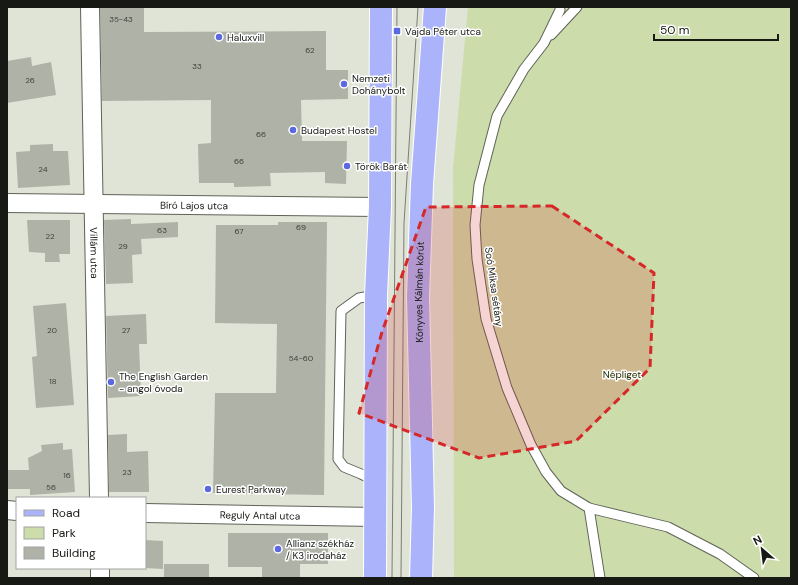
<svg xmlns="http://www.w3.org/2000/svg" width="798" height="585" font-family="'DM Sans',sans-serif">
<style>
.green{fill:#ccdcaa}
.building{fill:#afb3a7}
.lines{fill:none;stroke-linecap:round;stroke-linejoin:round}
.service-casing{stroke:#5f6358;stroke-width:11}
.minor-casing{stroke:#5f6358;stroke-width:20}
.primary-casing{stroke:#fff;stroke-width:24}
.service{stroke:#fff;stroke-width:9}
.minor{stroke:#fff;stroke-width:18}
.primary{stroke:#abb4fa;stroke-width:22}
.tram{stroke:#7a7e74;stroke-width:1}
.marked{fill:#d62828;fill-opacity:0.2;stroke:#d62828;stroke-width:3;stroke-dasharray:8 5;stroke-linejoin:round}
.poi-dot{fill:#5c68df;stroke:#fff;stroke-width:1.5}
.labels{text-anchor:middle;dominant-baseline:central;stroke-width:3;stroke-linejoin:round;paint-order:stroke}
.number-label{font-size:8px;fill:#3d4039}
.poi-label{font-size:10px;fill:#171914;stroke:#fff;text-anchor:start}
.street-label{font-size:10px;fill:#171914;stroke:#fff}
.park-label{font-size:10px;fill:#253000;stroke:#fff}
</style>
<rect width="100%" height="100%" fill="#dfe4d6"/>
<polygon class="green" points="468,7 791,7 791,578 454,578 453,169"/>
<g class="building">
<polygon points="100,7 144,7 144,32 326,31 326,70 348,70 348,99 301,100 302,141 347,141 346,184 325,183 325,172 270,173 271,186 234,187 234,183 199,183 198,144 211,143 211,100 102,101"/>
<polygon points="31,57 32,66 51,62 56,95 7,103 7,61"/>
<polygon points="53,144 53,151 68,151 70,185 18,188 16,152 30,151 30,145"/>
<polygon points="131,219 131,224 178,222 178,237 141,239 142,254 132,255 133,283 106,284 104,220"/>
<polygon points="27,220 70,220 70,254 59,254 60,262 45,262 45,253 29,252"/>
<polygon points="278,222 327,222 324,495 213,493 215,393 276,393 277,324 215,323 216,225 278,225"/>
<polygon points="66,303 74,405 36,408 32,357 37,356 33,306"/>
<polygon points="146,314 147,344 139,344 141,396 108,398 106,316"/>
<polygon points="127,434 127,452 148,451 149,492 109,492 108,435"/>
<polygon points="63,443 63,450 72,449 75,492 30,495 30,489 7,489 7,470 29,470 28,458 42,451 41,445"/>
<polygon points="228,533 328,533 328,564 300,564 300,578 262,578 262,567 228,567"/>
<polygon points="145,540 163,541 163,569 145,568"/>
<rect x="164" y="564" width="45" height="14"/>
</g>
<g class="lines">
<defs>
<g id="service">
<polyline points="560,10 544,43 524,69 497,116 479,185 475,225 477,259 486,319 507,388 531,445 546,472 561,491 589,508 600,578"/>
<polyline points="551,35 577,7"/>
<polyline points="375,481 361,474 344,467 338,459 341,311 359,298 376,295"/>
<polyline points="589,508 668,527 720,554 754,578"/>
</g>
<g id="minor">
<path id="s1" d="M90 7 99 498"/>
<path id="s2" d="M7 203 380 207"/>
<polyline points="7,510 17,511"/>
<path id="s3" d="M145 513 376 517"/>
<polyline points="100,568 100,578"/>
</g>
<g id="primary">
<polyline points="375,578 376,295 380,207 381,7"/>
<path id="s4" d="M421 578 423 508 418 297 422 184 435 7"/>
</g>
</defs>
<use href="#service" class="service-casing"/>
<use href="#minor" class="minor-casing"/>
<use href="#primary" class="primary-casing"/>
<use href="#service" class="service"/>
<use href="#minor" class="minor"/>
<use href="#primary" class="primary"/>
<g class="tram">
<polyline points="392,578 397,7"/>
<polyline points="401,578 404,223 418,7"/>
</g>
</g>
<path class="marked" d="M552 206 654 273 650 368 576 441 479 458 359 413 382 332 426 207Z"/>
<g class="poi-dot">
<rect x="393" y="27" width="8" height="8" rx="2"/>
<circle cx="219" cy="37" r="4"/>
<circle cx="344" cy="84" r="4"/>
<circle cx="293" cy="130" r="4"/>
<circle cx="347" cy="166" r="4"/>
<circle cx="111" cy="382" r="4"/>
<circle cx="208" cy="489" r="4"/>
<circle cx="278" cy="549" r="4"/>
</g>
<g class="labels">
<g class="number-label">
<text x="121" y="19">35-43</text>
<text x="310" y="50">62</text>
<text x="197" y="66">33</text>
<text x="30" y="80">26</text>
<text x="261" y="134">66</text>
<text x="239" y="161">66</text>
<text x="43" y="169">24</text>
<text x="301" y="227">69</text>
<text x="162" y="230">63</text>
<text x="239" y="231">67</text>
<text x="50" y="236">22</text>
<text x="123" y="246">29</text>
<text x="52" y="330">20</text>
<text x="126" y="330">27</text>
<text x="301" y="358">54-60</text>
<text x="53" y="381">18</text>
<text x="127" y="472">23</text>
<text x="67" y="475">16</text>
<text x="51" y="487">56</text>
</g>
<g class="poi-label">
<text x="405" y="31">Vajda Péter utca</text>
<text x="227" y="37">Haluxvill</text>
<text x="352" y="78">Nemzeti<tspan x="352" dy="12">Dohánybolt</tspan></text>
<text x="301" y="130">Budapest Hostel</text>
<text x="355" y="166">Török Barát</text>
<text x="119" y="376">The English Garden<tspan x="119" dy="12">- angol óvoda</tspan></text>
<text x="216" y="489">Eurest Parkway</text>
<text x="286" y="543">Allianz székház<tspan x="286" dy="12">/ K3 irodaház</tspan></text>
</g>
<g class="street-label">
<text stroke="none"><textPath href="#s2" startOffset="187">Bíró Lajos utca</textPath></text>
<text stroke="none"><textPath href="#s1" startOffset="246">Villám utca</textPath></text>
<text transform="translate(494 287) rotate(82)">Soó Miksa sétány</text>
<text stroke="none"><textPath href="#s4" startOffset="286">Könyves Kálmán körút</textPath></text>
<text stroke="none"><textPath href="#s3" startOffset="115">Reguly Antal utca</textPath></text>
</g>
<g class="park-label">
<text x="622" y="374">Népliget</text>
</g>
</g>
<rect width="798" height="585" fill="none" stroke="#171914" stroke-width="16"/>
<rect x="16" y="497" width="130" height="72" fill="#ffffff" stroke="#a2a3a1"/>
<rect x="24" y="510" width="20" height="6" fill="#abb4fa" stroke="#a2a3a1"/>
<text x="52" y="517" font-size="12" fill="#171914">Road</text>
<rect x="24" y="527" width="20" height="12" fill="#ccdcaa" stroke="#a2a3a1"/>
<text x="52" y="537" font-size="12" fill="#171914">Park</text>
<rect x="24" y="547" width="20" height="12" fill="#afb3a7" stroke="#a2a3a1"/>
<text x="52" y="557" font-size="12" fill="#171914">Building</text>
<g transform="translate(762 549) rotate(332)" stroke="#ffffff" stroke-width="3" paint-order="stroke">
<path d="M0-3L7 15L0 10L-7 15Z" fill="#171914"/>
<text y="-6" font-size="11" font-weight="bold" text-anchor="middle" fill="#171914">N</text>
</g>
<path d="M654 34v6h124v-6" fill="none" stroke="#171914" stroke-width="2"/>
<text x="660" y="34" font-size="12" fill="#171914" stroke="#ffffff" stroke-width="3" paint-order="stroke">50 m</text>
</svg>
